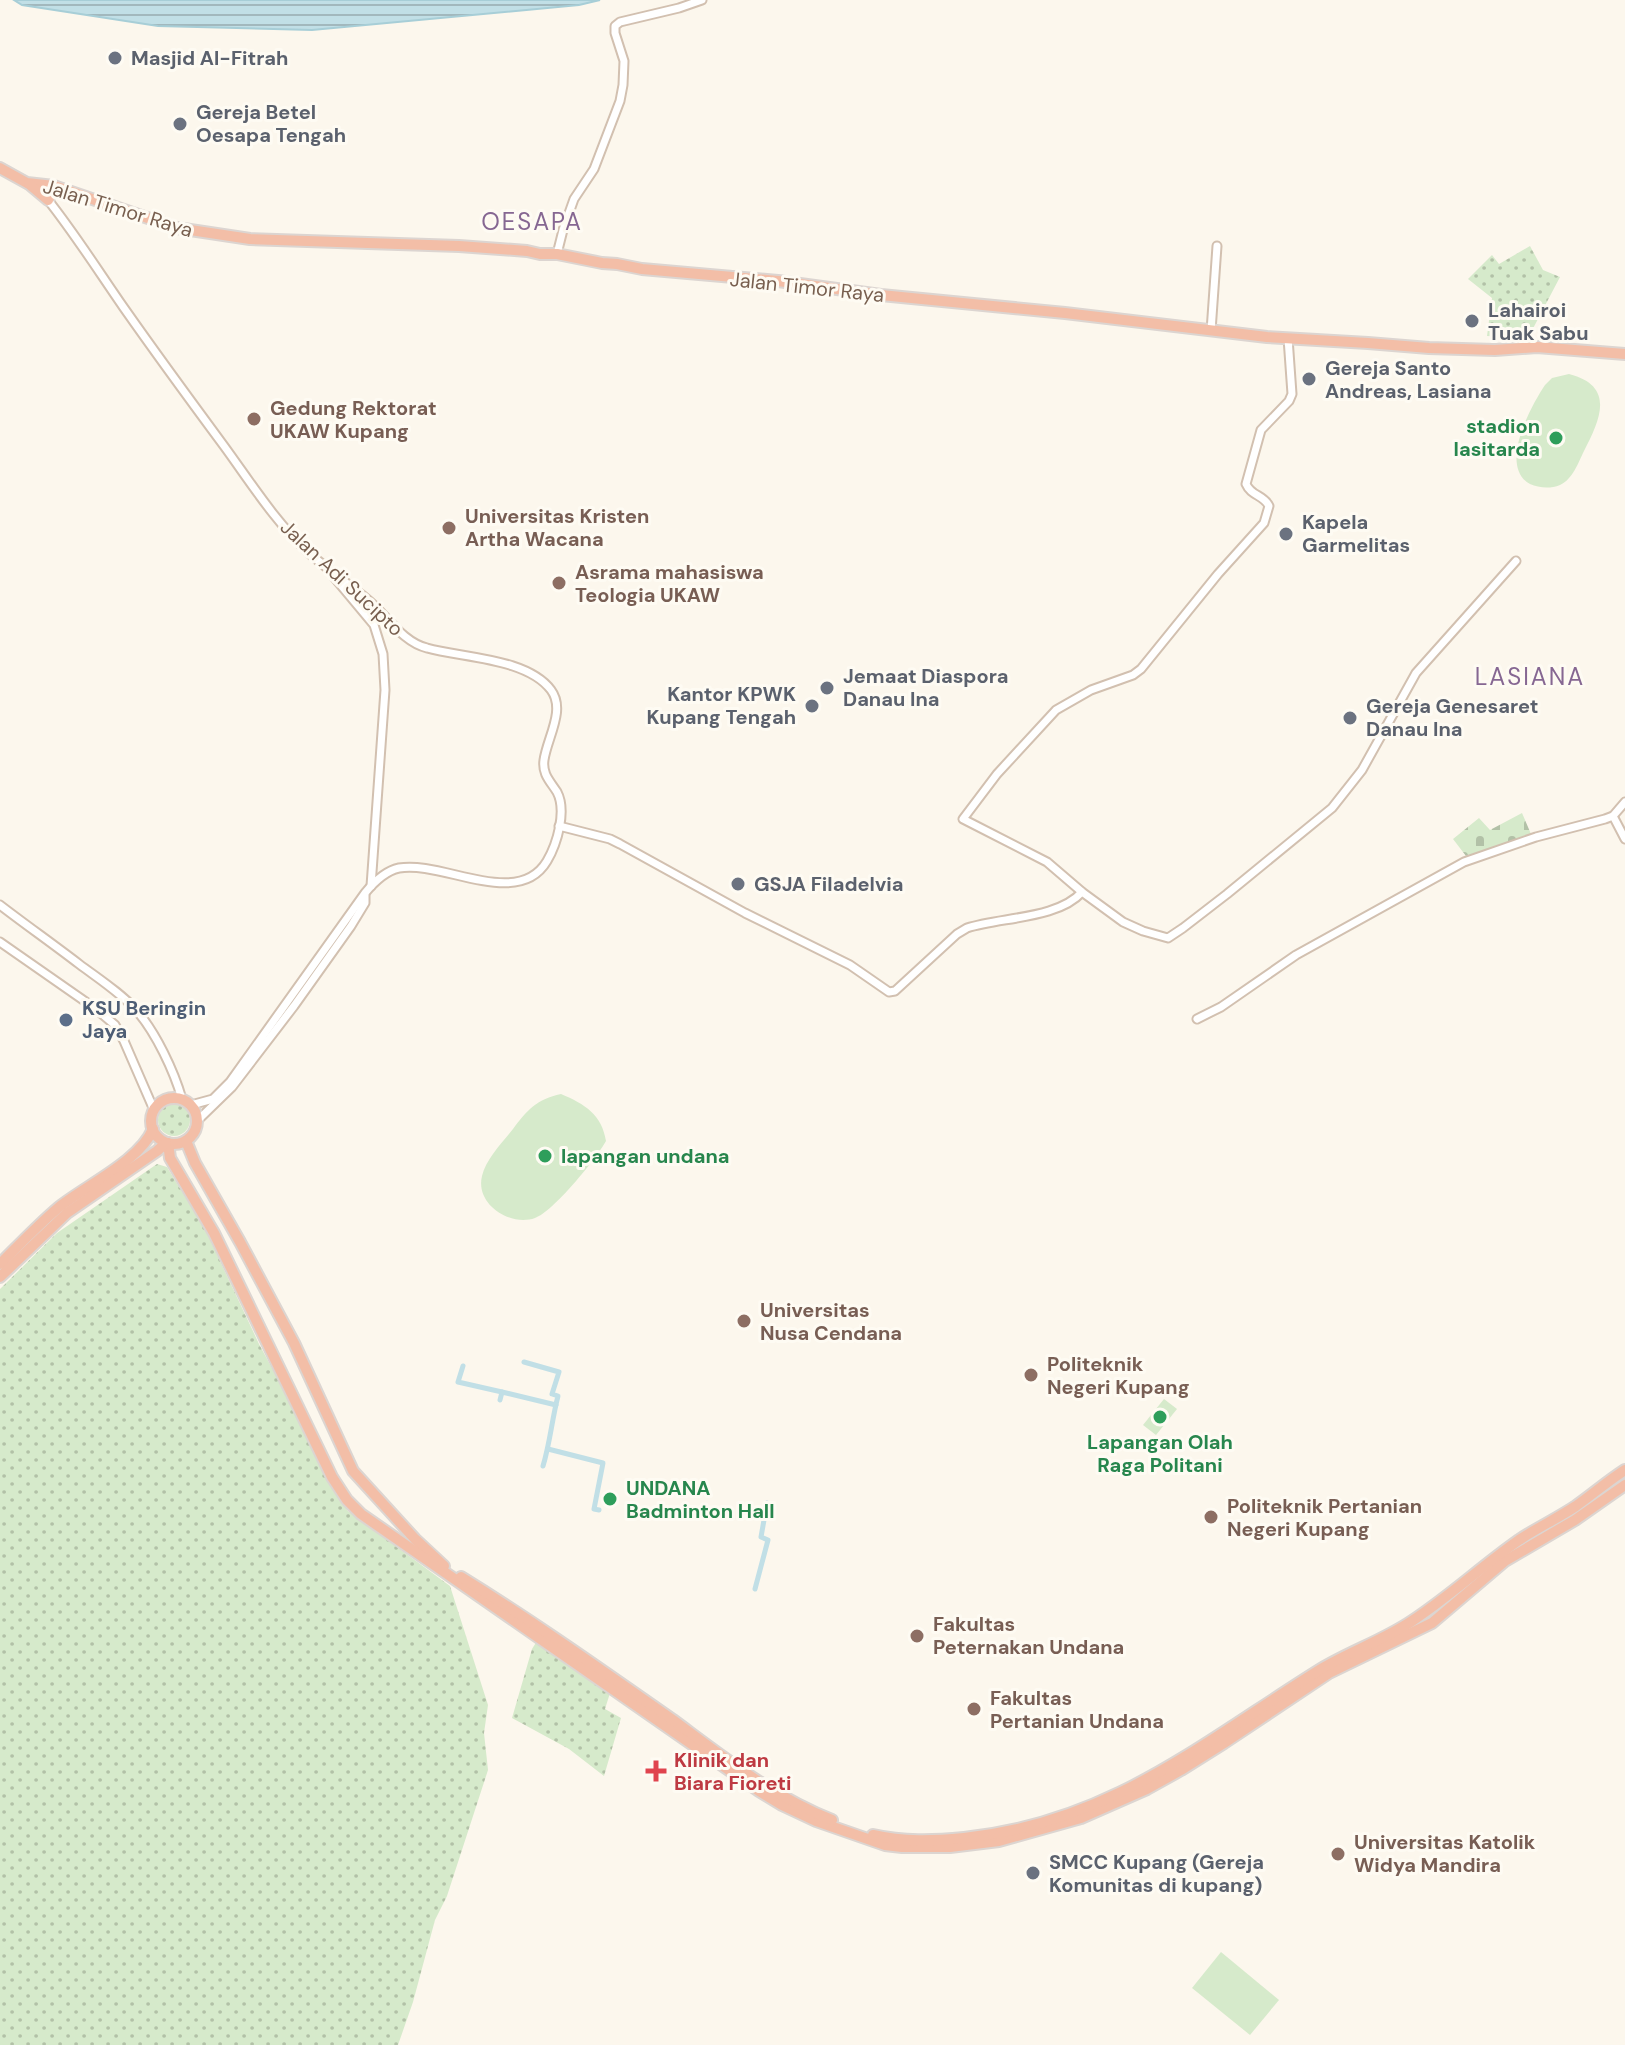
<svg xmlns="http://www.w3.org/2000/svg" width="1625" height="2045" font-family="'DM Sans',sans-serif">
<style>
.green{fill:url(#green-dots)}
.cemetery{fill:url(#cemetery-stones)}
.pitch{fill:#d6eacb}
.water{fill:url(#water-rules);stroke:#a7ced7;stroke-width:2}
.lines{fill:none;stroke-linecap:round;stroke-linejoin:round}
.canal{stroke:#c1dfe6;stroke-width:5}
.secondary-casing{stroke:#d2c0b0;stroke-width:11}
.highway-casing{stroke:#dcd5d1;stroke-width:14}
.secondary{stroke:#fff;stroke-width:7}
.highway{stroke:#f3bea7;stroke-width:10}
.worship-dot{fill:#6b7280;stroke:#fefbf3;stroke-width:3}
.education-dot{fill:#8d6e63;stroke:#fefbf3;stroke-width:3}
.leisure-dot{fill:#2e9e5b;stroke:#fefbf3;stroke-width:3}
.service-dot{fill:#5c6f8a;stroke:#fefbf3;stroke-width:3}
.health-dot{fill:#e0444e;stroke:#fefbf3;stroke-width:3}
.labels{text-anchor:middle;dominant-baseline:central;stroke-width:6;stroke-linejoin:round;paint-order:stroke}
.worship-label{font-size:20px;font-weight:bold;fill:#5b616d;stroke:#fefbf3;text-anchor:start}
.street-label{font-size:20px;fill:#785f4f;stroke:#fefbf3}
.education-label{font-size:20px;font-weight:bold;fill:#785e54;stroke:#fefbf3;text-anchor:start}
.leisure-label{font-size:20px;font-weight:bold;fill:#27864d;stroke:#fefbf3;text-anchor:start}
.service-label{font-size:20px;font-weight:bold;fill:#4e5e75;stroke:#fefbf3;text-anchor:start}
.health-label{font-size:20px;font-weight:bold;fill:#be3a42;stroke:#fefbf3;text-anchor:start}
.quarter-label{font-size:24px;letter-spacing:2px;fill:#866792;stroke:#fefbf3}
</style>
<defs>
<pattern id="green-dots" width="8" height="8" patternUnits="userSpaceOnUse" patternTransform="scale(2)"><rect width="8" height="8" fill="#d6eacb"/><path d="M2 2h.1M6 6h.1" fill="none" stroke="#b2c1a7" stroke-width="1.8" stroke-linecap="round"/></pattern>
<pattern id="cemetery-stones" width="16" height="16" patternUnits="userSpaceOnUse" patternTransform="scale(2)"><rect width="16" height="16" fill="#d6eacb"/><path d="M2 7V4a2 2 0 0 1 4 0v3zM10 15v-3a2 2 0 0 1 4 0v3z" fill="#b2c1a7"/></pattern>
<pattern id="water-rules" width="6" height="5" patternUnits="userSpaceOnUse" patternTransform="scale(2)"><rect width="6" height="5" fill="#c1dfe6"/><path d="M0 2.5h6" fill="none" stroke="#a2b8bd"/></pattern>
</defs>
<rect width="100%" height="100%" fill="#fcf7ed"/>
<g class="green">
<polygon points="1530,246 1543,270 1560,277 1528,338 1487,336 1492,298 1468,279 1492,255 1499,264"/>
<circle cx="174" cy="1120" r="16"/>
<polygon points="157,1164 167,1167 205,1229 259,1344 304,1427 326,1479 348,1511 450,1586 488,1705 484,1733 488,1770 447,1896 435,1920 413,2002 398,2045 0,2045 0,1289 57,1233"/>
<polygon points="537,1641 610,1693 605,1709 621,1718 604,1776 569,1749 512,1718 532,1649"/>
</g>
<polygon class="cemetery" points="1522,813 1531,834 1466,856 1453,839 1479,818 1490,830"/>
<g class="pitch">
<path d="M1569 374C1616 386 1600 420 1584 451 1578 463 1573 479 1560 485 1550 489 1539 488 1530 484 1498 466 1531 406 1545 385L1552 378Z"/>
<path d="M561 1094C585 1104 602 1115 606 1141 596 1159 553 1212 535 1218 510 1227 475 1204 482 1176 486 1159 502 1143 513 1129 527 1110 537 1099 561 1094Z"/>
<polygon points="1164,1399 1177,1409 1156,1435 1143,1425"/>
<polygon points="1221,1952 1279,2000 1250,2035 1192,1988"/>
</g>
<polygon class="water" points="14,0 600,0 579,5 312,30 158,26 22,5"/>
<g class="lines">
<g class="canal">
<path d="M524 1362 559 1372 552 1394 558 1396C552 1419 550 1443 543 1466"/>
<polyline points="463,1366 458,1382 502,1392"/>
<polyline points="500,1400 502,1392 556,1405"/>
<polyline points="548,1449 603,1463 594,1509 599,1510"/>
<polyline points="755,1589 768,1540 761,1537 767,1503"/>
</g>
<defs>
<g id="secondary">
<path d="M48 200C75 234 99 272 124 308 157 355 190 400 224 446 251 483 276 523 310 554 329 570 348 584 367 599 387 615 402 642 427 648 463 658 527 658 551 690 566 710 547 738 544 760 542 774 550 781 557 792 567 811 557 844 547 861 518 910 442 860 399 868 385 871 374 882 365 893L230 1082 213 1099 191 1105"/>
<polyline points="557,254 563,230 574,199 594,169 620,101 623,85 624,61 615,33 615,26 620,22 679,8 702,0"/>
<polyline points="1211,331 1217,246"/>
<path d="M1288 338 1292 394 1289 401 1261 430 1246 484C1251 496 1264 495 1269 506L1264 523 1218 574 1141 669 1133 675 1091 690 1056 710 997 774 963 819 1047 862 1082 892 1123 922 1143 931 1168 938 1183 928 1227 894 1332 808 1362 770 1416 673 1516 561"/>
<polyline points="334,577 374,625 383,654 385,690 371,886"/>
<polyline points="1613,816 1625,839"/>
<path d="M559 826 610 839 620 844 745 913 850 965 889 992 895 991 957 934 967 928C1001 917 1058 919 1082 892"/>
<path d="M0 905C26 925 53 944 79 964 99 979 121 993 137 1011 156 1033 174 1071 182 1099"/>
<polyline points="0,942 96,1009 115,1025 124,1041 154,1110"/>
<polyline points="1197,1019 1221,1007 1296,955 1464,862 1536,837 1605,819 1613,816 1625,802"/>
<polyline points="198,1120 232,1087 294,1006 351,926 365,903 365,895"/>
</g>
<g id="highway">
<polyline points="0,168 27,183 54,186 177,228 250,239 459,246 527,251 540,254 557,254 602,263 617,264 642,269 778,281 881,295 1065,313 1267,337 1368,343 1429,348 1495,350 1537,347 1625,354"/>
<polyline points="29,184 48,200 54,186"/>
<circle cx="174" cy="1121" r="23"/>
<polyline points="186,1141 195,1163 240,1242 294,1343 353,1471 415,1539 444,1566"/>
<polyline points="168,1143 170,1158 214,1233 332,1477 347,1500 361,1514 759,1791 782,1805 816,1821 885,1845 902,1847 950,1847 999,1841 1081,1818 1147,1789 1181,1770 1224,1743 1329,1673 1432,1623 1505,1561 1575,1520 1625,1485"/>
<path d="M0 1264C19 1245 38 1225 58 1208 85 1186 140 1161 153 1129"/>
<polyline points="0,1277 67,1213 157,1151 166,1143"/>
<path d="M461 1577C534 1622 603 1671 673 1720 723 1757 773 1797 832 1820"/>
<path d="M873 1835C904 1842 933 1841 964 1838 1110 1823 1202 1743 1321 1669 1351 1651 1384 1640 1412 1621 1450 1596 1482 1566 1519 1540 1537 1528 1558 1518 1576 1506 1593 1494 1608 1481 1625 1470"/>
</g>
</defs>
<use href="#secondary" class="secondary-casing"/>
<use href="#highway" class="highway-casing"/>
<use href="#secondary" class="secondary"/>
<use href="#highway" class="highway"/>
</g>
<g class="worship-dot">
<circle cx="115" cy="58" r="8"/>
<circle cx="180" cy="124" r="8"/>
<circle cx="1472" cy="321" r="8"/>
<circle cx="1309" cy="379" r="8"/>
<circle cx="1286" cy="534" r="8"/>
<circle cx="827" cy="688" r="8"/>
<circle cx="812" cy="706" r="8"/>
<circle cx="1350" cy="718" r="8"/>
<circle cx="738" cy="884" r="8"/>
<circle cx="1033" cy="1873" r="8"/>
</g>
<g class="education-dot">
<circle cx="254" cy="419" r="8"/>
<circle cx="449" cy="528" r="8"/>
<circle cx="559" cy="583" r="8"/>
<circle cx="744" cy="1321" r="8"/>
<circle cx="1031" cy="1375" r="8"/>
<circle cx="1211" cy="1517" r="8"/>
<circle cx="917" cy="1636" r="8"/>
<circle cx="974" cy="1709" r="8"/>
<circle cx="1338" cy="1854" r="8"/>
</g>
<g class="leisure-dot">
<circle cx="1556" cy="438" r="8"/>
<circle cx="545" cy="1156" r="8"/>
<circle cx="1160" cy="1417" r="8"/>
<circle cx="610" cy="1499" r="8"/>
</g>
<circle class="service-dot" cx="66" cy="1020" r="8"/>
<path class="health-dot" d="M652 1759h8v8h8v8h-8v8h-8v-8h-8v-8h8z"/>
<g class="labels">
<g class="worship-label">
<text x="131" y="58">Masjid Al-Fitrah</text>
<text x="196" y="112">Gereja Betel<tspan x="196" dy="23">Oesapa Tengah</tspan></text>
<text x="1488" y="310">Lahairoi<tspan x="1488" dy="23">Tuak Sabu</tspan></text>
<text x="1325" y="368">Gereja Santo<tspan x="1325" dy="23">Andreas, Lasiana</tspan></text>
<text x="1302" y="522">Kapela<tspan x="1302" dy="23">Garmelitas</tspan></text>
<text x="843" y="676">Jemaat Diaspora<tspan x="843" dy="23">Danau Ina</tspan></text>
<text x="796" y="694" text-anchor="end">Kantor KPWK<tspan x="796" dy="23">Kupang Tengah</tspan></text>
<text x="1366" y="706">Gereja Genesaret<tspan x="1366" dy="23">Danau Ina</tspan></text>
<text x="754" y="884">GSJA Filadelvia</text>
<text x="1049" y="1862">SMCC Kupang (Gereja<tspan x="1049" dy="23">Komunitas di kupang)</tspan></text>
</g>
<g class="street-label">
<text transform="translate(118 208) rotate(17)">Jalan Timor Raya</text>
<text transform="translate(807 287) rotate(6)">Jalan Timor Raya</text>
<text transform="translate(342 578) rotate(43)">Jalan Adi Sucipto</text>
</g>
<g class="education-label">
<text x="270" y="408">Gedung Rektorat<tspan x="270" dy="23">UKAW Kupang</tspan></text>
<text x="465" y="516">Universitas Kristen<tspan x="465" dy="23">Artha Wacana</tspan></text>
<text x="575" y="572">Asrama mahasiswa<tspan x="575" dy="23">Teologia UKAW</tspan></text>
<text x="760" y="1310">Universitas<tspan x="760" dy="23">Nusa Cendana</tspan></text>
<text x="1047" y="1364">Politeknik<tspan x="1047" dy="23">Negeri Kupang</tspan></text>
<text x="1227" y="1506">Politeknik Pertanian<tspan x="1227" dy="23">Negeri Kupang</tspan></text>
<text x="933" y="1624">Fakultas<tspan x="933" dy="23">Peternakan Undana</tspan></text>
<text x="990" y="1698">Fakultas<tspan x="990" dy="23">Pertanian Undana</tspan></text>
<text x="1354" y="1842">Universitas Katolik<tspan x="1354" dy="23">Widya Mandira</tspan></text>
</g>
<g class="leisure-label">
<text x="1540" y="426" text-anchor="end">stadion<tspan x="1540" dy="23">lasitarda</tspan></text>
<text x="561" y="1156">lapangan undana</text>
<text x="1160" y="1442" text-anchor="middle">Lapangan Olah<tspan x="1160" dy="23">Raga Politani</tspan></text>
<text x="626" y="1488">UNDANA<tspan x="626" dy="23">Badminton Hall</tspan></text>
</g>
<g class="service-label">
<text x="82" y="1008">KSU Beringin<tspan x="82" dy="23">Jaya</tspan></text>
</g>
<g class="health-label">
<text x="674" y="1760">Klinik dan<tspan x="674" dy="23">Biara Fioreti</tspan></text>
</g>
<g class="quarter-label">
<text x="532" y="221">OESAPA</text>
<text x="1530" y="676">LASIANA</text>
</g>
</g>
</svg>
